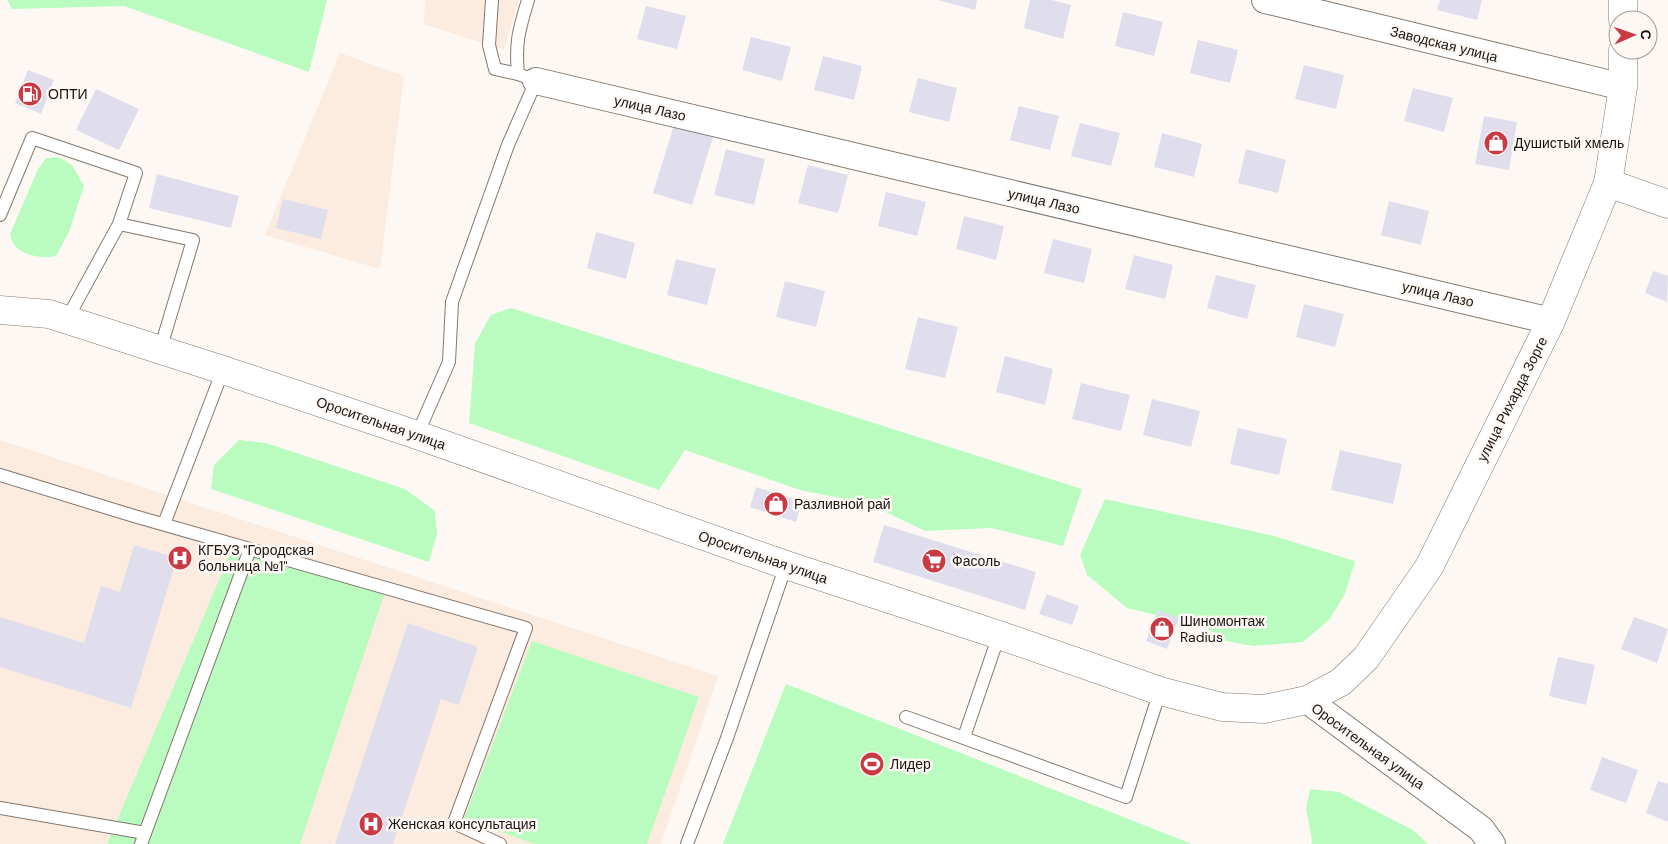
<svg xmlns="http://www.w3.org/2000/svg" width="1668" height="844" font-family="'DM Sans',sans-serif">
<style>
.built{fill:#fcebdf}
.green{fill:#bafcbf}
.building{fill:#e0deed}
.lines{fill:none;stroke-linecap:round;stroke-linejoin:round}
.lane-casing{stroke:#84776f;stroke-width:14}
.street-casing{stroke:#84776f;stroke-width:28}
.secondary-casing{stroke:#84776f;stroke-width:29}
.lane{stroke:#fff;stroke-width:12}
.street{stroke:#fff;stroke-width:26}
.secondary{stroke:#fff;stroke-width:28}
.labels{text-anchor:middle;dominant-baseline:central;stroke-width:5;stroke-linejoin:round;paint-order:stroke}
.street-label{font-size:14px;fill:#191411;stroke:#fef8f4}
.poi-label{font-size:14px;fill:#191411;stroke:#fef8f4;text-anchor:start}
</style>
<rect width="100%" height="100%" fill="#fef8f4"/>
<g class="built">
<polygon points="425,0 519,0 504,50 424,24"/>
<polygon points="340,53 404,76 380,269 265,235"/>
<polygon points="0,440 718,676 661,844 0,844"/>
</g>
<g class="green">
<polygon points="7,0 327,0 309,72 124,6 12,9"/>
<path d="M59 157 72 165 84 186 69 232 56 256C38 259 13 255 10 234L38 169 46 158Z"/>
<polygon points="511,308 1082,489 1063,546 991,528 925,531 869,504 800,490 685,450 659,490 469,423 475,343 491,315"/>
<polygon points="239,440 266,443 405,489 435,511 437,534 429,562 211,489 214,465"/>
<polygon points="1105,499 1274,536 1355,561 1345,594 1329,620 1303,642 1253,646 1226,641 1203,626 1127,608 1087,575 1080,555"/>
<polygon points="236,540 385,592 300,844 107,844"/>
<polygon points="532,641 699,697 647,844 535,844 464,819"/>
<polygon points="786,684 1192,844 723,844"/>
<polygon points="1310,789 1339,792 1413,830 1428,844 1311,844 1312,840 1306,809"/>
</g>
<g class="building">
<polygon points="938,0 977,0 975,10"/>
<polygon points="1030,0 1052,0 1071,5 1063,39 1024,28"/>
<polygon points="1440,0 1482,0 1477,20 1437,10"/>
<polygon points="646,6 686,16 677,49 637,39"/>
<polygon points="1123,12 1163,22 1154,56 1115,46"/>
<polygon points="751,37 791,47 782,81 742,70"/>
<polygon points="1198,40 1238,50 1230,83 1190,73"/>
<polygon points="823,56 862,66 854,100 814,90"/>
<polygon points="1304,65 1344,75 1336,109 1295,99"/>
<polygon points="28,70 54,80 41,114 15,103"/>
<polygon points="918,78 957,88 949,122 909,112"/>
<polygon points="1413,88 1453,98 1444,132 1404,121"/>
<polygon points="96,89 139,109 119,150 76,130"/>
<polygon points="1019,106 1059,116 1050,150 1010,140"/>
<polygon points="1484,116 1517,122 1509,170 1475,164"/>
<polygon points="1080,123 1120,133 1111,166 1071,156"/>
<polygon points="674,125 713,137 692,205 653,193"/>
<polygon points="1162,133 1202,144 1194,177 1154,167"/>
<polygon points="726,149 765,159 754,205 714,195"/>
<polygon points="1246,149 1286,160 1278,193 1238,183"/>
<polygon points="808,165 848,175 838,213 798,203"/>
<polygon points="157,174 239,196 231,228 149,208"/>
<polygon points="886,192 926,202 917,236 878,226"/>
<polygon points="283,199 328,210 321,239 276,228"/>
<polygon points="1389,201 1429,211 1421,245 1381,235"/>
<polygon points="964,216 1004,226 996,260 956,249"/>
<polygon points="596,232 635,243 626,279 587,268"/>
<polygon points="1053,239 1092,249 1084,283 1044,273"/>
<polygon points="1134,255 1173,265 1165,299 1125,289"/>
<polygon points="676,259 716,269 707,305 667,295"/>
<polygon points="1653,271 1668,276 1667,302 1645,293"/>
<polygon points="1216,275 1256,285 1247,319 1207,308"/>
<polygon points="785,281 825,291 816,327 776,317"/>
<polygon points="1304,304 1344,314 1335,347 1296,337"/>
<polygon points="918,317 958,327 945,378 905,369"/>
<polygon points="1005,356 1053,369 1045,405 996,392"/>
<polygon points="1081,383 1130,395 1121,431 1072,419"/>
<polygon points="1152,399 1200,411 1191,447 1143,435"/>
<polygon points="1238,428 1287,439 1279,475 1230,464"/>
<polygon points="1340,450 1402,464 1393,504 1331,490"/>
<polygon points="756,487 802,501 796,522 750,507"/>
<polygon points="884,525 1036,572 1025,610 873,562"/>
<polygon points="134,545 177,558 131,708 0,667 0,617 84,643 101,586 120,592"/>
<polygon points="1047,594 1079,606 1072,625 1039,614"/>
<polygon points="1158,610 1179,618 1167,649 1146,641"/>
<polygon points="1634,617 1668,629 1657,663 1621,649"/>
<polygon points="408,623 478,647 459,705 441,699 393,844 335,844"/>
<polygon points="1558,657 1595,665 1586,705 1549,696"/>
<polygon points="1602,757 1638,770 1626,803 1590,790"/>
<polygon points="1658,781 1668,784 1668,822 1646,813"/>
</g>
<g class="lines">
<defs>
<g id="lane">
<polyline points="492,0 489,45 495,69 518,74"/>
<polyline points="0,215 32,138 136,173 119,224 67,319"/>
<polyline points="119,224 193,240 160,350"/>
<path d="M417 435 449 362 452 302 508 145 536 81 518 74C515 42 519 30 528 0"/>
<polyline points="0,475 134,516 526,628 454,823 500,844"/>
<polyline points="164,524 223,370"/>
<polyline points="906,717 1126,797 1160,691"/>
<polyline points="964,737 999,635"/>
<polyline points="0,808 145,833"/>
<polyline points="141,844 250,549"/>
<polyline points="687,844 727,738 786,565"/>
</g>
<g id="street">
<polyline points="1265,0 1623,87"/>
<polyline points="536,81 1551,321"/>
<polyline points="1307,700 1481,829 1492,844"/>
</g>
<g id="secondary">
<polyline points="1623,20 1623,0"/>
<polyline points="1608,183 1668,204"/>
<polyline points="0,310 49,314 223,370 417,435 786,565 999,635 1160,691 1222,707 1264,709 1307,700 1341,682 1366,658 1429,567 1551,321 1608,183 1623,87 1623,50"/>
</g>
</defs>
<use href="#lane" class="lane-casing"/>
<use href="#street" class="street-casing"/>
<use href="#secondary" class="secondary-casing"/>
<use href="#lane" class="lane"/>
<use href="#street" class="street"/>
<use href="#secondary" class="secondary"/>
</g>
<defs>
<symbol id="fuel-disc" viewBox="-11 -11 22 22"><circle r="9.5" fill="#c93a44" stroke="#fef8f4"/><path d="M-5.5-6h7V0h2V4h1.3V-2.5L3-4.5l.8-.8L6-3V5H2.5V1h-1V6h-7ZM-4.2-4.7v3.2H.2V-4.7Z" fill="#fff"/></symbol>
<symbol id="shop-disc" viewBox="-11 -11 22 22"><circle r="9.5" fill="#c93a44" stroke="#fef8f4"/><path d="M-5-2.5h2.3a2.7 3.5 0 0 1 5.4 0H5L5.5 6h-11ZM-1.5-2.5h3a1.5 2.3 0 0 0-3 0Z" fill="#fff"/></symbol>
<symbol id="hospital-disc" viewBox="-11 -11 22 22"><circle r="9.5" fill="#c93a44" stroke="#fef8f4"/><path d="M-5-5h3v3.5h4V-5h3V5h-3V1.5h-4V5h-3Z" fill="#fff"/></symbol>
<symbol id="supermarket-disc" viewBox="-11 -11 22 22"><circle r="9.5" fill="#c93a44" stroke="#fef8f4"/><path d="M-6-5.5h2.5l.6 2H6L4.5 2H-2.5L-4.4-4H-6ZM-1.5 3.2a1.3 1.3 0 1 0 .1 0ZM3 3.2a1.3 1.3 0 1 0 .1 0Z" fill="#fff"/></symbol>
<symbol id="stadium-disc" viewBox="-11 -11 22 22"><circle r="9.5" fill="#c93a44" stroke="#fef8f4"/><path d="M0-5a6.5 5 0 1 0 0 10a6.5 5 0 1 0 0-10ZM-3.5-1.8h7v3.6h-7Z" fill="#fff"/></symbol>
</defs>
<g fill-rule="evenodd">
<use href="#fuel-disc" x="16" y="80" width="28" height="28"/>
<use href="#shop-disc" x="1482" y="129" width="28" height="28"/>
<use href="#shop-disc" x="762" y="490" width="28" height="28"/>
<use href="#hospital-disc" x="166" y="544" width="28" height="28"/>
<use href="#supermarket-disc" x="920" y="547" width="28" height="28"/>
<use href="#shop-disc" x="1148" y="615" width="28" height="28"/>
<use href="#stadium-disc" x="858" y="750" width="28" height="28"/>
<use href="#hospital-disc" x="357" y="810" width="28" height="28"/>
</g>
<g class="labels">
<g class="street-label">
<text transform="translate(1444 44) rotate(14)">Заводская улица</text>
<text transform="translate(650 108) rotate(13)">улица Лазо</text>
<text transform="translate(1044 201) rotate(13)">улица Лазо</text>
<text transform="translate(1438 294) rotate(13)">улица Лазо</text>
<text transform="translate(1512 399) rotate(-63)">улица Рихарда Зорге</text>
<text transform="translate(381 423) rotate(19)">Оросительная улица</text>
<text transform="translate(763 557) rotate(19)">Оросительная улица</text>
<text transform="translate(1368 746) rotate(36)">Оросительная улица</text>
</g>
<g class="poi-label">
<text x="48" y="94">ОПТИ</text>
<text x="1514" y="143">Душистый хмель</text>
<text x="794" y="504">Разливной рай</text>
<text x="198" y="550">КГБУЗ "Городская<tspan x="198" dy="16">больница №1"</tspan></text>
<text x="952" y="561">Фасоль</text>
<text x="1180" y="621">Шиномонтаж<tspan x="1180" dy="16">Radius</tspan></text>
<text x="890" y="764">Лидер</text>
<text x="388" y="824">Женская консультация</text>
</g>
</g>
<g transform="translate(1633 35) rotate(88)"><circle r="24" fill="#fef8f4" stroke="#a29d99"/>
<path d="M0-4L9 19L0 12L-9 19Z" fill="#c93a44"/>
<text y="-8" font-size="14" font-weight="bold" text-anchor="middle" fill="#191411">С</text>
</g>
</svg>
